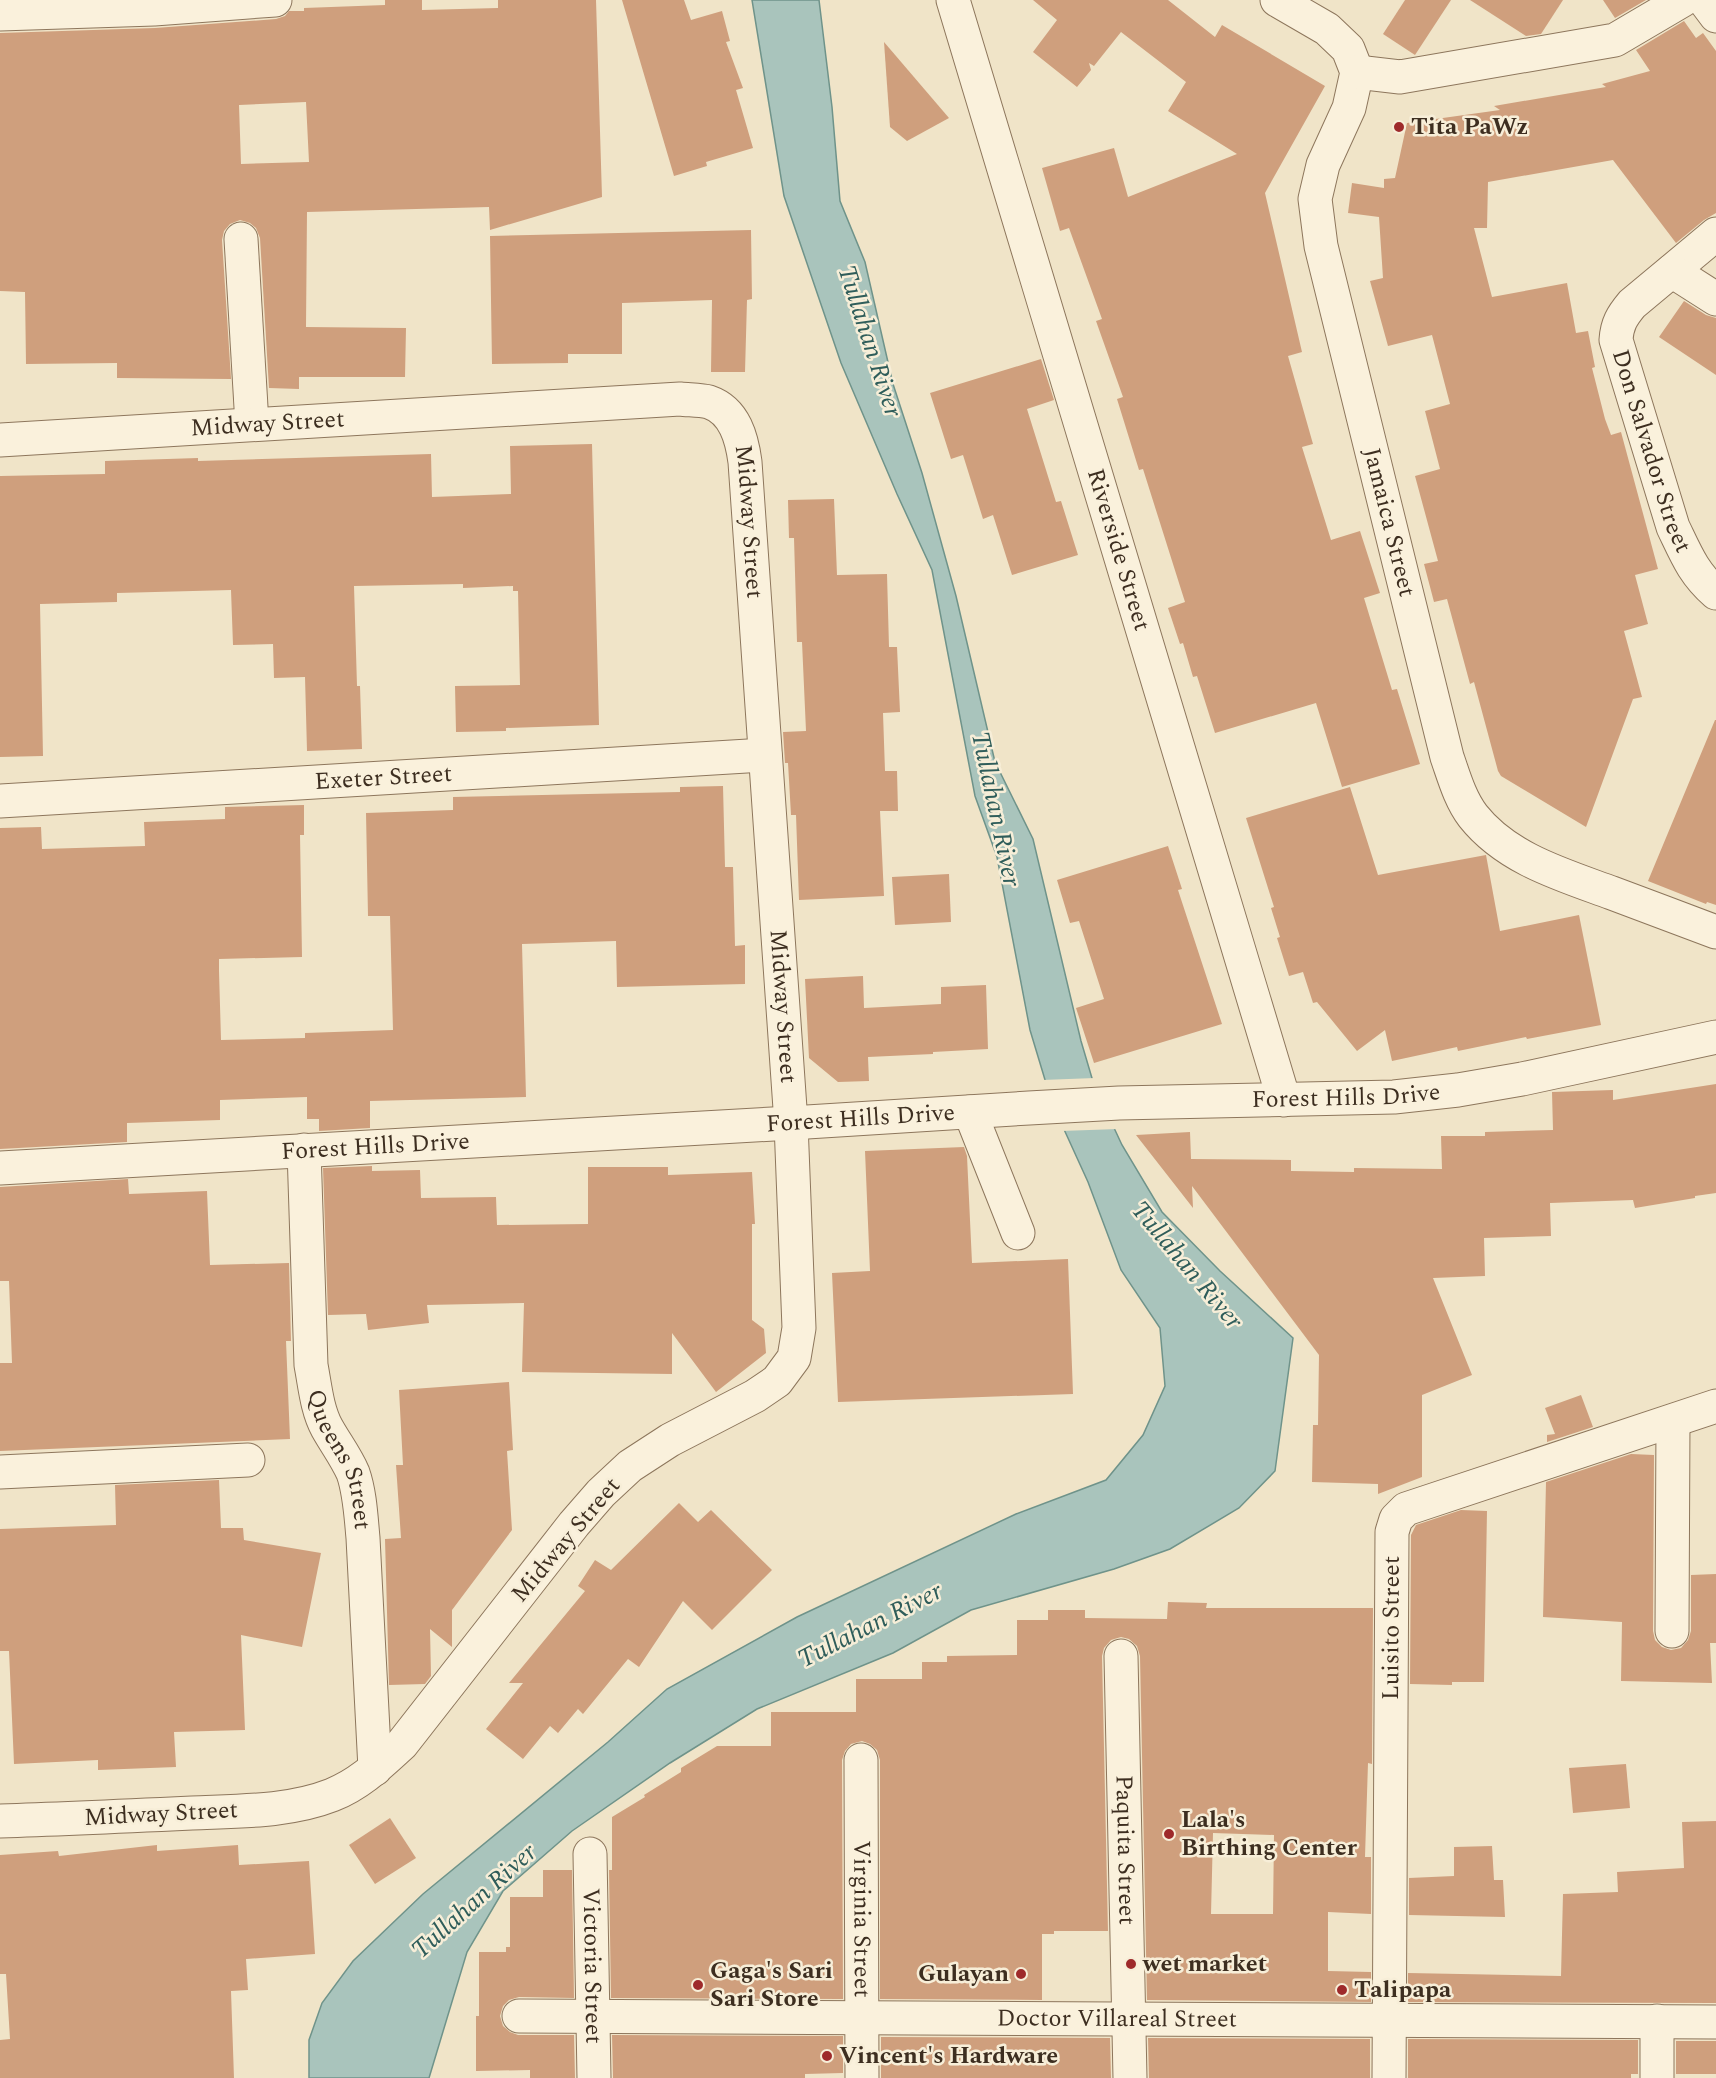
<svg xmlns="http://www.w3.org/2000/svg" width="1716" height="2078" font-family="Spectral,serif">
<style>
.water{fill:#a9c4bc;stroke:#6f938a;stroke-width:1.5}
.pier{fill:#f0e4c8}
.building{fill:#cf9f7d;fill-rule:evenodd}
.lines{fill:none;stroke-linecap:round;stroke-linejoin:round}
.minor-casing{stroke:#8d765c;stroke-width:35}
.minor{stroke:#faf1dc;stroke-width:33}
.poi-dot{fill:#9e2a2b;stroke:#f7eed8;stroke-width:2}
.labels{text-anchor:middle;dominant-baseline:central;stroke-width:5;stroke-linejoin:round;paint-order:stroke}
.poi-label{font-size:24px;font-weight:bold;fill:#3d2e20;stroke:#f7eed8;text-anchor:start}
.street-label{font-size:24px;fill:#3d2e20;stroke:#f7eed8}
.water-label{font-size:26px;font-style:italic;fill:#2f5d5a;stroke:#f7eed8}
</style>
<rect width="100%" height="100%" fill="#f0e4c8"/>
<polygon class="water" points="752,0 819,0 832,107 840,201 865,262 893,384 922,473 956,596 995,762 1033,839 1081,1041 1094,1085 1122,1145 1162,1212 1220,1271 1293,1338 1275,1471 1239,1508 1170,1549 1114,1569 971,1610 893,1653 757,1709 670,1763 572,1831 503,1891 467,1952 429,2078 309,2078 309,2040 322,2003 353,1961 423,1894 608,1742 667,1689 797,1617 1016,1514 1106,1480 1143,1435 1165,1386 1160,1328 1121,1270 1088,1182 1052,1103 1030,1030 997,857 975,796 932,570 897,494 841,363 784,196"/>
<polygon class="pier" points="1095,1078 1118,1129 1061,1131 1049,1104 1042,1080"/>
<g class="building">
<path d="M385 0H422V10L498 8V0H596L602 197 490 230 489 207 307 212 306 327 406 328 405 377H299V389L269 388 260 238 256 228 250 223 240 220 230 224 224 231 222 240 231 379 117 378V363L26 364 25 292 0 291V33L155 28 276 19 285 16 289 11H304V8L385 5ZM306 102 309 162 241 164 239 105Z"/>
<polygon points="622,0 684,0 691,20 722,11 730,41 726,42 743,88 736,90 753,148 706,162 707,166 674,176"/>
<polygon points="1033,0 1168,0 1215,37 1222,25 1325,86 1265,193 1302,352 1288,356 1313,444 1302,447 1331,540 1360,531 1380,593 1364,598 1392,690 1397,689 1420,764 1342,787 1316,703 1215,733 1197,676 1193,677 1183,643 1180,644 1168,608 1185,602 1143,469 1139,470 1117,399 1123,397 1096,321 1102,319 1069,228 1060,231 1042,168 1114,148 1128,197 1237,154 1168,111 1186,82 1121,32 1094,66 1089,63 1091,70 1077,87 1033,52 1057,20"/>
<polygon points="1405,0 1451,0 1415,55 1383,34"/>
<polygon points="1470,0 1563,0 1541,34 1526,36"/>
<polygon points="1603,0 1646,0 1615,18"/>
<polygon points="1684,21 1696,38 1703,33 1716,51 1716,213 1704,220 1676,243 1613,160 1488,182 1487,228 1474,228 1492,297 1567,283 1576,333 1588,331 1595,367 1592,368 1605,419 1611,435 1621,432 1658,569 1635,575 1648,624 1624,631 1642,697 1633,699 1586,827 1501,776 1498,771 1474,682 1470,684 1447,599 1434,602 1424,564 1438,561 1415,476 1440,469 1425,411 1450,404 1432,335 1388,346 1370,281 1383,278 1379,217 1348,213 1352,183 1384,188 1384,179 1395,178 1407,123 1500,110 1494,106 1606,87 1602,84 1650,71 1636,50"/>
<polygon points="884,42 949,118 907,141 890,127"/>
<polygon points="751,230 752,299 747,300 745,372 711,372 712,300 622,303 622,354 568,354 568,363 492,364 490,236"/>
<polygon points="1684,301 1706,315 1716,318 1716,375 1659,337"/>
<polygon points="1041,359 1054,400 1027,409 1056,502 1061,501 1078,555 1012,575 993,515 983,519 963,455 951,459 930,393"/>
<polygon points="592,444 599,725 506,728 506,731 456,732 455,686 520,685 518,591 513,591 513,586 463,588 463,584 354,586 357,686 360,686 362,749 307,751 305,677 274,678 273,644 233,645 231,590 117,593 117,602 40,604 43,756 0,757 0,476 105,474 105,461 198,458 198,461 431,454 432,497 511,494 510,446"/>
<polygon points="834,499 837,575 887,574 889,647 897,647 900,712 883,713 885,771 897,771 898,811 880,811 884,896 799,900 796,815 791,815 788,763 785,763 783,732 806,731 802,642 797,642 794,538 789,538 788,500"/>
<polygon points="1715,720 1716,720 1716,905 1707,902 1706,904 1648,881"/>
<polygon points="723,786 725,867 733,867 735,946 745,945 745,984 617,987 616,941 522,944 526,1097 370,1101 370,1128 319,1131 319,1119 307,1119 307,1097 220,1100 220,1120 127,1123 127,1142 0,1149 0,828 41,827 42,849 145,846 144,822 225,819 225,807 304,805 304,835 300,835 302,957 219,959 219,971 221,1040 305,1038 305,1033 393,1030 390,916 368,916 366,813 453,810 453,797 680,792 680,787"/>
<polygon points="1350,787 1378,875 1486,855 1500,931 1579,915 1601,1025 1527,1039 1526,1037 1458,1051 1457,1047 1392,1061 1385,1030 1357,1051 1317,1002 1313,1003 1303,972 1289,976 1277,938 1280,937 1271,908 1274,907 1246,818"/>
<polygon points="1168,846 1182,889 1178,890 1222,1024 1094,1063 1076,1008 1104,999 1079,921 1070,923 1057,880"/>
<polygon points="949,874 951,922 895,925 892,877"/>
<polygon points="863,976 864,1008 941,1004 941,987 986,985 988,1049 933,1052 933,1054 868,1057 869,1081 838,1082 809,1058 805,979"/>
<polygon points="1716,1084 1716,1193 1695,1196 1695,1198 1635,1208 1633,1200 1550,1203 1551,1236 1484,1238 1485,1276 1433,1278 1472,1375 1422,1395 1422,1477 1378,1494 1378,1484 1312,1482 1313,1425 1318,1425 1319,1355 1192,1186 1193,1208 1136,1135 1190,1132 1191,1159 1291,1160 1291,1171 1354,1172 1354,1168 1442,1169 1441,1136 1485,1136 1485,1132 1553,1130 1552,1092 1613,1090 1613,1100"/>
<polygon points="964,1147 967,1156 972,1263 1068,1259 1073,1394 838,1402 832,1273 870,1271 865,1151"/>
<polygon points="372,1166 372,1171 420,1170 421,1198 496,1197 497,1225 588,1224 588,1167 668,1167 668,1175 752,1172 755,1224 752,1224 752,1320 764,1329 766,1353 716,1392 672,1333 672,1374 522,1372 524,1303 427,1305 429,1323 368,1330 366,1314 328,1315 323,1168"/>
<polygon points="128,1179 129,1194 207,1191 210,1265 289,1263 291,1341 286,1341 290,1439 0,1451 0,1363 12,1363 9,1281 0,1281 0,1187"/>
<polygon points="509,1382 513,1450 507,1451 512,1530 452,1610 452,1647 430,1629 431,1676 425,1684 389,1685 385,1539 401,1538 396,1465 403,1465 399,1390"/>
<polygon points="1581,1395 1593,1427 1547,1442 1547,1435 1555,1434 1545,1408"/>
<polygon points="1631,1454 1654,1455 1653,1631 1655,1640 1662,1647 1671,1650 1681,1648 1688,1640 1691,1631 1691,1575 1716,1574 1716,1643 1710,1643 1712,1683 1621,1681 1622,1622 1543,1617 1546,1482"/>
<polygon points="219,1480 221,1528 243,1528 244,1540 321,1553 302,1647 241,1635 245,1730 174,1732 176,1767 98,1770 98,1760 14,1764 9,1651 0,1651 0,1529 116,1525 115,1485"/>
<polygon points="679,1503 698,1522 711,1510 772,1570 712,1630 683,1601 639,1667 628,1659 583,1714 578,1709 558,1733 550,1726 523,1759 486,1729 523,1683 509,1683 585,1591 578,1586 595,1560 611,1570"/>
<polygon points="1461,1510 1487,1511 1484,1682 1452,1682 1452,1685 1410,1684 1411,1535 1416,1525"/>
<path d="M1168 1602 1207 1603 1206 1608H1373L1372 1764 1368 1763 1365 1857H1371V1914L1328 1912V1971L1371 1972V2002L1147 2000 1140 1656 1137 1646 1129 1639 1121 1637 1111 1640 1104 1648 1102 1656 1108 1931H1054V1934H1042V2000L880 1999V1760L877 1750 870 1744 862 1741 851 1744 845 1751 842 1760 843 1999 611 1998 609 1870H612V1817L645 1797 644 1795 681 1772V1768L717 1746H771V1712H856V1679H922V1662H947V1656L1017 1655V1620H1048V1610H1085V1618L1167 1619ZM1213 1833 1274 1835 1273 1914H1211Z"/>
<polygon points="1626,1764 1630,1808 1573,1813 1569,1768"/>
<polygon points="390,1818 416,1858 375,1884 349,1845"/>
<polygon points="1716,1821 1716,2003 1408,2002 1408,1973 1561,1976 1563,1894 1618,1892 1617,1872 1684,1868 1682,1822"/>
<polygon points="157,1845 157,1851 238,1845 239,1865 309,1861 315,1954 246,1959 248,1990 231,1991 234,2078 0,2078 0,2040 10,2039 6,1974 0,1974 0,1855 58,1851 59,1856"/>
<polygon points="1492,1846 1494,1880 1503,1880 1505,1917 1409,1915 1409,1878 1454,1876 1454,1847"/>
<polygon points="543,1870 572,1870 574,1998 519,1997 509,2000 503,2006 500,2016 503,2026 510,2032 518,2035 574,2035 575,2078 530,2078 530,2070 476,2071 476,2016 479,2016 479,1952 506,1952 506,1947 510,1947 510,1897 543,1897"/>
<polygon points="612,2035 843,2036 843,2073 805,2074 805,2078 613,2078"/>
<polygon points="881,2037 1110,2038 1111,2078 881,2078"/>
<polygon points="1148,2038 1370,2039 1370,2078 1149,2078"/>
<polygon points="1408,2039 1638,2040 1638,2074 1631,2074 1631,2078 1408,2078"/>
<rect x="1676" y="2041" width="40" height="33"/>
</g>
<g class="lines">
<defs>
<g id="minor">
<path id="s1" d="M953 0 1284 1100"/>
<path id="s2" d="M1277 0 1327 29 1348 49 1357 72 1349 108 1323 165 1315 199 1321 246 1447 757C1454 777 1460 799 1473 816 1507 859 1563 875 1612 893 1647 906 1681 919 1716 932"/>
<polyline points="1704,0 1716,16"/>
<polyline points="0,14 154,9 275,0"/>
<polyline points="1357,72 1400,77 1615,40 1683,0"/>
<path id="s3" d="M1716 234 1632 304C1622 316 1617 324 1616 340L1673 527C1686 554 1693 573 1716 593"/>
<polyline points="241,239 252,424"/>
<polyline points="1672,271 1716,299"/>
<path id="s4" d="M0 440 680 399C689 400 701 400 709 402 735 411 742 439 745 462L791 1123 799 1328 794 1358 777 1381 755 1396 670 1440 630 1466 601 1493 574 1524 402 1744C380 1764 360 1784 332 1795 289 1812 238 1811 192 1813 128 1816 64 1819 0 1821"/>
<path id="s5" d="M0 801 765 755"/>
<polyline points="970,1112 1018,1233"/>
<path id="s6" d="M304 1150 311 1365C315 1386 317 1410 327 1428 336 1444 346 1457 353 1473 360 1493 361 1517 363 1538L375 1769"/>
<path id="s7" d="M0 1168 791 1123 1029 1108 1119 1103 1394 1097 1458 1090 1522 1079 1716 1037"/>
<polyline points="0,1472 248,1460"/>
<polyline points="1672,1631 1673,1421"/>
<path id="s8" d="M1121 1656 1130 2078"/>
<path id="s9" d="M861 1760 862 2078"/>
<path id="s10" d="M590 1854 594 2078"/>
<path id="s11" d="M519 2016 1716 2022"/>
<polyline points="1657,2021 1657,2078"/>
<path id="s12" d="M1389 2078 1392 1532 1396 1519 1406 1509 1716 1406"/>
</g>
</defs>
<use href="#minor" class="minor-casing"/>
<use href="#minor" class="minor"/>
</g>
<g class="poi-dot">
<circle cx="1399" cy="127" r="6"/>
<circle cx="1169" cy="1834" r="6"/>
<circle cx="1131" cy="1964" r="6"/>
<circle cx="1021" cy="1974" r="6"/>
<circle cx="698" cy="1985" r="6"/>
<circle cx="1342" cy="1990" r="6"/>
<circle cx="827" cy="2056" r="6"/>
</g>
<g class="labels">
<g class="poi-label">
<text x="1411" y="127">Tita PaWz</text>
<text x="1181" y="1820">Lala's<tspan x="1181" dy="28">Birthing Center</tspan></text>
<text x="1143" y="1964">wet market</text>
<text x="710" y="1971">Gaga's Sari<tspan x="710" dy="28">Sari Store</tspan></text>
<text x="1009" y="1974" text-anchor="end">Gulayan</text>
<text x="1354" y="1990">Talipapa</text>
<text x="839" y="2056">Vincent's Hardware</text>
</g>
<g class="street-label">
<text stroke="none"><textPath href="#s4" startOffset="268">Midway Street</textPath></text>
<text stroke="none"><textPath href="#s3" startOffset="266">Don Salvador Street</textPath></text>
<text stroke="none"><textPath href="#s4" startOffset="844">Midway Street</textPath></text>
<text stroke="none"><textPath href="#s2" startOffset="578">Jamaica Street</textPath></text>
<text stroke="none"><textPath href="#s1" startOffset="574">Riverside Street</textPath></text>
<text stroke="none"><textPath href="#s5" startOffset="384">Exeter Street</textPath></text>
<text stroke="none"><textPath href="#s4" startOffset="1330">Midway Street</textPath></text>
<text stroke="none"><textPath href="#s7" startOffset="1348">Forest Hills Drive</textPath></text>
<text stroke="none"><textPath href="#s7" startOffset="862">Forest Hills Drive</textPath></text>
<text stroke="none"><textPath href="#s7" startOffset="376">Forest Hills Drive</textPath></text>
<text stroke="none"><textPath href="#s6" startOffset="315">Queens Street</textPath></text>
<text transform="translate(566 1540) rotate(-50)">Midway Street</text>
<text stroke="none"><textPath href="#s12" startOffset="450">Luisito Street</textPath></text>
<text transform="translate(161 1814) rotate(-3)">Midway Street</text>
<text stroke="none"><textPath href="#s8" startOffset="194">Paquita Street</textPath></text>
<text stroke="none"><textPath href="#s9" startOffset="159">Virginia Street</textPath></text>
<text stroke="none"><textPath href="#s10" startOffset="112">Victoria Street</textPath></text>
<text stroke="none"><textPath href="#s11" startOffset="598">Doctor Villareal Street</textPath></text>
</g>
<g class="water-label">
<text transform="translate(870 341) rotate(72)">Tullahan River</text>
<text transform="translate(996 809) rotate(78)">Tullahan River</text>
<text transform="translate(1187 1265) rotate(50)">Tullahan River</text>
<text transform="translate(870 1625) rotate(-27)">Tullahan River</text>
<text transform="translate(474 1901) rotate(-42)">Tullahan River</text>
</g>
</g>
</svg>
